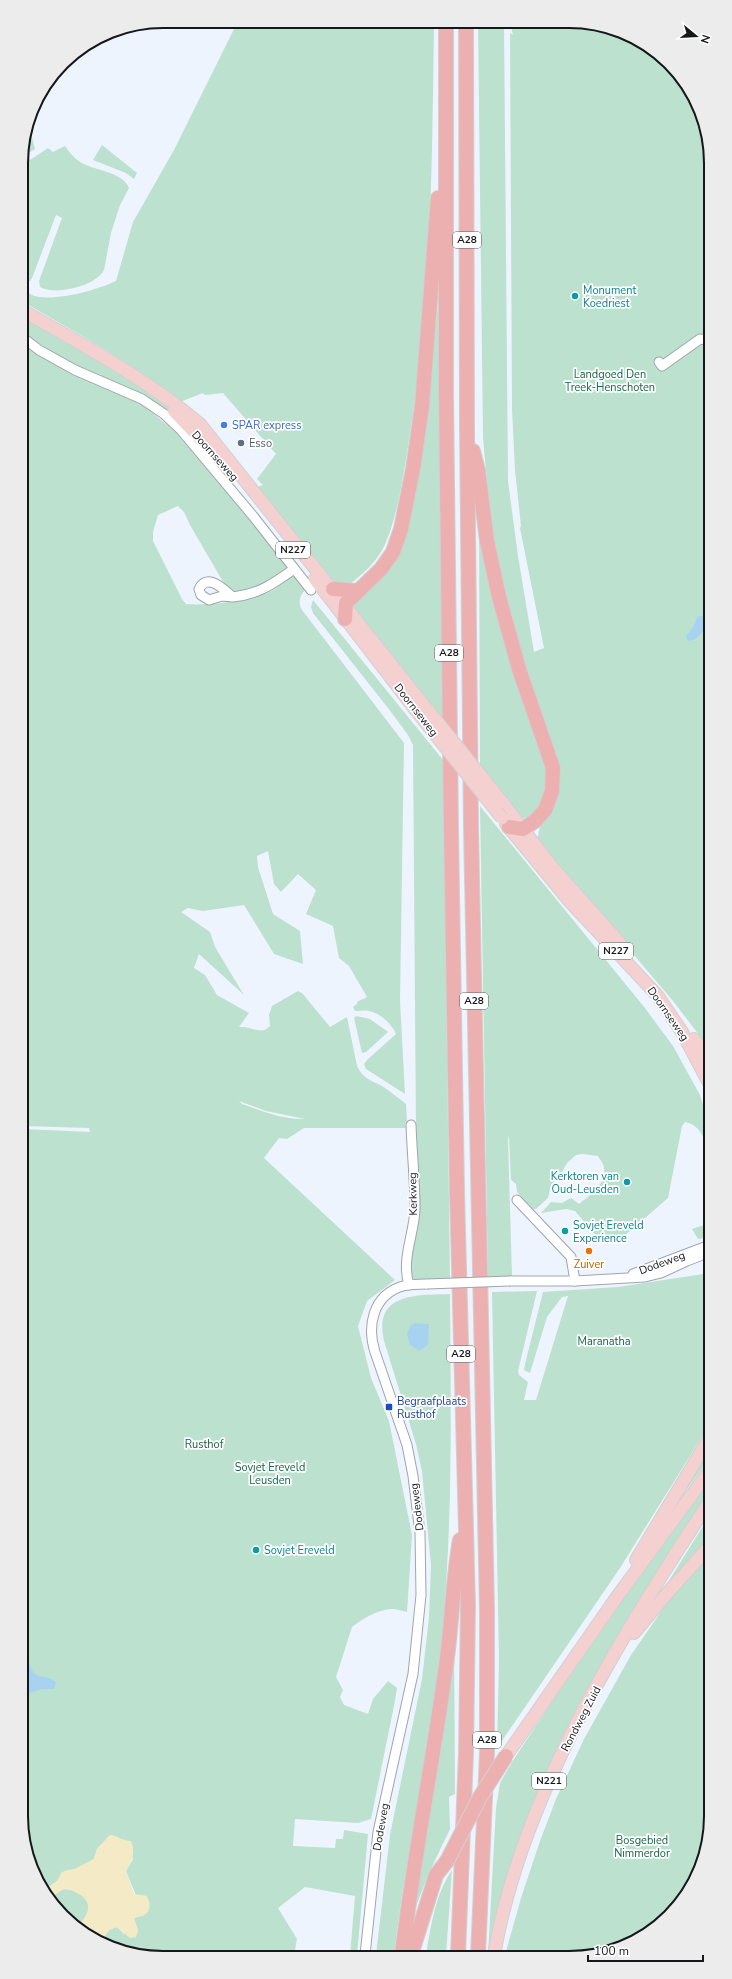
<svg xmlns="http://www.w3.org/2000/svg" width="732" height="1979" font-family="'Nunito Sans',sans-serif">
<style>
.green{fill:#bce1ce;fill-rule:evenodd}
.sand{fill:#f4eac5}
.water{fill:#a7d3f0}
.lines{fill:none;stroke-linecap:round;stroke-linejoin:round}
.minor-casing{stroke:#9fa5ae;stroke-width:11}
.major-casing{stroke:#d0d1d1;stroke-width:14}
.highway-casing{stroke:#d0d1d1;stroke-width:16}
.minor{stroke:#fff;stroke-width:9}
.major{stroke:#f4d0d0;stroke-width:12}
.highway{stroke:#edb0b1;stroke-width:14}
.minor-bridge-casing{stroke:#9fa5ae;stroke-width:11;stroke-linecap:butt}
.major-bridge-casing{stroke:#d0d1d1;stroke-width:14;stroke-linecap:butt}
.highway-bridge-casing{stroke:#d0d1d1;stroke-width:16;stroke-linecap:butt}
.minor-bridge{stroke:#fff;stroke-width:9}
.major-bridge{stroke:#f4d0d0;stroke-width:12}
.highway-bridge{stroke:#edb0b1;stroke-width:14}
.culture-dot{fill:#0f9aa8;stroke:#fff;stroke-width:1.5}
.shop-dot{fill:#3f7fe0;stroke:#fff;stroke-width:1.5}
.service-dot{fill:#5c6f8a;stroke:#fff;stroke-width:1.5}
.food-dot{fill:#e8710a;stroke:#fff;stroke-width:1.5}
.transit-dot{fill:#1a4fb4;stroke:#fff;stroke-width:1.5}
.labels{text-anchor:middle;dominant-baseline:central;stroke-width:3.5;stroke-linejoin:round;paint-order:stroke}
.shield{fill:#fff;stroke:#5b5d5f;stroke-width:1}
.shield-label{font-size:10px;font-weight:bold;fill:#15171a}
.culture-label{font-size:11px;fill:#0d838f;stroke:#fff;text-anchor:start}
.park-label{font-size:11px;fill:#156647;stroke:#fff}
.shop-label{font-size:11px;fill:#366cbe;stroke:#fff;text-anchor:start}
.service-label{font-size:11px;fill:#4e5e75;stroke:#fff;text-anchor:start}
.street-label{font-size:11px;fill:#15171a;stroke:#fff}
.food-label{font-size:11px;fill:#c56008;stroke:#fff}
.transit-label{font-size:11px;fill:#164399;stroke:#fff;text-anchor:start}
.rim{fill:none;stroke:#15171a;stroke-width:2}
</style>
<rect width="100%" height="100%" fill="#eef4fe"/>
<g class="green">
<path d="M238 21 434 23C432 160 432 297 410 433 405 466 399 511 386 542 377 564 358 578 339 592L257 487 263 485 257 479 276 454 223 393 205 395 203 393 180 402C131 362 76 333 22 301V288C25 290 28 293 32 295 52 303 97 290 116 281L133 222 174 150Z"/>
<path d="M478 23H504L508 481 518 556 534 652 544 648 520 528 521 526 515 470 512 409 510 33 513 35 510 23 597 24 640 40 670 63 696 100 708 135 710 1049 673 1001 538 842C538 822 545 822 554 806 561 791 561 777 558 760 536 699 513 638 500 574 492 529 487 484 483 438Z"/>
<path d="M29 126 35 149 27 154 30 160 48 148 53 152 65 146C69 152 74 158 80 162 94 171 122 171 129 188L120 205 111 233 104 270C96 286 55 296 40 287L39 281 62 218 56 215 32 278 30 281 25 280 22 276 21 154Z"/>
<polygon points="102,145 137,173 134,179 126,173 93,160"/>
<polygon points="442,267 443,722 349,603 387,566 427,408"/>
<polygon points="22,313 159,398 194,429 139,394 63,359 22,332"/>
<path d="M22 342 142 404 185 440 238 499 289 570C277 577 254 593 239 593 232 593 226 586 222 580L190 525 184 512 178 506 158 515 153 532V541L182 599 186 604C208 606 250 601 270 592 274 590 288 579 293 575L305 590C299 597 298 602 302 610L404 743 400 1000 405 1094 366 1069 364 1064 367 1060 396 1034C392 1024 380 1013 369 1011 365 1010 360 1011 355 1011L353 1007 357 1004V1002L367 997 349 966 339 958 333 926 306 914 316 890 298 874 281 892 274 884 268 851 257 856 258 867 273 914 300 931 303 964 274 954 244 905 203 911 188 908 181 912 210 932 215 947 244 995 199 954 194 968 205 975 217 995 249 1013 239 1027C250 1026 256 1032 265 1030L270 1026 269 1015 272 1006 298 991 302 993 330 1027 347 1017 357 1066C363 1079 371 1080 382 1086 390 1091 398 1098 406 1104L407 1123H405L406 1128H304L287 1139 279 1138 264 1158 395 1280 367 1301 358 1326 371 1378 389 1421 412 1535 407 1612C402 1611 397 1609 392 1609 379 1609 362 1619 352 1627L336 1677 343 1690 340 1697 344 1705 368 1714 373 1699 388 1681 397 1688 395 1701 371 1819 358 1823 295 1819 293 1846 335 1848 336 1839H343L344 1830 368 1834 357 1955H350L355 1896 305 1887 278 1908 297 1939 294 1955H136L104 1945 103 1939 109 1930 117 1927 124 1934 138 1931 134 1918 144 1915 126 1871 133 1859C127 1848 124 1837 110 1835L97 1849 94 1859 75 1869 65 1871 57 1881 43 1891 24 1844 23 1129 90 1132 89 1128 23 1126ZM239 1101 266 1111 305 1119C283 1120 262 1111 242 1104Z"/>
<path d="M479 512 550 782C545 794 535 826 518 816L480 768Z"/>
<polygon points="313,600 443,760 450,1279 415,1280 410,1275 416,1133 413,745 408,735 388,708 313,613 311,607"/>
<path d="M480 806 645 1008 673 1046 700 1095 710 1130V1157C705 1142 703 1126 685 1122L682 1126 668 1198 616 1243 614 1241 610 1243 597 1237 575 1211 566 1209 541 1213 551 1202 562 1203 571 1198 579 1204C590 1195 607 1184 604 1168 604 1164 600 1160 598 1156L582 1154 576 1155 567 1163 559 1177 551 1185 548 1198 536 1209H533L517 1192 516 1184 511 1180 509 1136 508 1139 512 1276 488 1277Z"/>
<polygon points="356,1016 370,1019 388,1032 366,1052 362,1053 354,1018"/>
<polygon points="710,1223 710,1237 698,1239 692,1229"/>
<polygon points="710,1273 710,1424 620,1568 497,1748 499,1659 492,1292 537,1291 518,1371 519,1375 528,1382 524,1400 536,1400 568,1296 562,1297 547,1317 530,1373 524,1370 525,1364 543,1292 618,1287"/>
<path d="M450 1294C451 1411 453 1528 441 1645 430 1749 406 1851 394 1955H376L390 1835 422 1679 429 1617 431 1565 422 1471 416 1444 384 1341C373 1293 416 1295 450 1294Z"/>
<polygon points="710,1442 710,1458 674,1506"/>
<path d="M710 1481V1490C671 1547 639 1608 606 1668 585 1707 561 1745 542 1785 517 1838 498 1897 488 1955L496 1808 500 1783 512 1762 567 1679 645 1568Z"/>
<polygon points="710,1515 710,1541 663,1590"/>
<polygon points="710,1553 710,1580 708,1588 710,1584 711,1825 700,1870 676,1909 640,1939 597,1955 505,1955 521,1898 540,1841 556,1799 584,1739 631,1655 674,1593"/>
<polygon points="454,1624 455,1794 449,1797 450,1829 428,1875 415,1909"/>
<path d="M452 1870 446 1955H426C431 1926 435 1895 452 1870Z"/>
<path d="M63 1889C78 1888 95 1901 86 1917 84 1921 80 1924 77 1927L63 1917 49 1899Z"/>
</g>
<path class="sand" d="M110 1835C118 1836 123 1841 131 1841 136 1853 132 1860 126 1871L134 1894 147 1896C150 1903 152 1911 144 1915 141 1917 138 1916 134 1918L138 1931 136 1937 130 1938 117 1927 109 1930 103 1939 104 1945 77 1927C89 1914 95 1902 77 1893 72 1890 67 1888 62 1890 57 1892 53 1896 49 1899L43 1891 57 1881 62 1872 75 1869 94 1859 97 1849Z"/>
<g class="water">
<path d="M702 616 708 621C705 630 698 641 688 641L686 636 694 626 697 617Z"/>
<polygon points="415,1323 429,1324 428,1345 419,1351 410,1345 407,1334 410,1326"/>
<path d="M24 1656 27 1657C36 1686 39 1670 56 1682L54 1689H42L27 1694 24 1688Z"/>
</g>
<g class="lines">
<defs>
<g id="minor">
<polyline points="22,337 39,350 75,370 142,399 164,414 181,430 253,516 311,590"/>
<polyline points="659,362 662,366 700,339 709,340"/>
<path d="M233 597 222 596 209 600 201 595 199 589C208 572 224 590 233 597 259 594 273 584 294 569"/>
<polyline points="517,1200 571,1257 575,1281"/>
<polyline points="633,1274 710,1245"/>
<polyline points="511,1281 575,1281 645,1277 661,1273 687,1261 710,1252"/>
<path d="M409 1285C401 1259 414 1235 415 1209 415 1181 412 1153 411 1125"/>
<path d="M365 1955 378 1832 413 1674 421 1595 420 1533 413 1476 407 1445 375 1352C367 1327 372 1295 403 1286 411 1284 419 1284 427 1284"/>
</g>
<g id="major">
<path d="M22 310C83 345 145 378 200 424L418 698"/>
<polyline points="174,411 218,457"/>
<polyline points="315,579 418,713"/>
<polyline points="502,802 552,867 619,942"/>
<polyline points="506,824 571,903 657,995 682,1032 710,1085"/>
<polyline points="694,1039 710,1061"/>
<polyline points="636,1560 710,1437"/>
<polyline points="634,1633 670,1590 710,1546"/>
<polyline points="506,1756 614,1601 710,1470"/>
<path d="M494 1955C522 1795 621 1635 710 1501"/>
</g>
<g id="highway">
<polyline points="446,23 446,393 451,830 457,1192 468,1605 466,1753 458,1955"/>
<polyline points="466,23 467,428 471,828 487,1611 487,1753 478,1955"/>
<polyline points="473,451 478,470 487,541 499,597 519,669 553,768 552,791 545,810 535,821 523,829 509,827"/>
<polyline points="333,589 357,591"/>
<polyline points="345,619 346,603 381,569 393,552 401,529 413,469 422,406 438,198"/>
<path d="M402 1955C413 1861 432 1767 445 1673 452 1628 452 1584 460 1540"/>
<polyline points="411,1955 436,1875 447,1861"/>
</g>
</defs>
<use href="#minor" class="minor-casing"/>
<use href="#major" class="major-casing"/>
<use href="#highway" class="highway-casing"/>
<use href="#minor" class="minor"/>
<use href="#major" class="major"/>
<use href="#highway" class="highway"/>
<defs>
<polyline id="minor-bridge" points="427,1284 511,1281"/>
<g id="major-bridge">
<polyline points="418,698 502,802"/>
<polyline points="418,713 502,818"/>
</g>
<polyline id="highway-bridge" points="447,1861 480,1797 506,1756"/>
</defs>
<use href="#minor-bridge" class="minor-bridge-casing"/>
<use href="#major-bridge" class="major-bridge-casing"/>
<use href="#highway-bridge" class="highway-bridge-casing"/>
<use href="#minor-bridge" class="minor-bridge"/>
<use href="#major-bridge" class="major-bridge"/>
<use href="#highway-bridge" class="highway-bridge"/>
</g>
<g class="culture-dot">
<circle cx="575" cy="296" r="4"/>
<circle cx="627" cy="1182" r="4"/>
<circle cx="565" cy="1231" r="4"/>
<circle cx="256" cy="1550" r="4"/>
</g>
<circle class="shop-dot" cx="224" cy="425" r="4"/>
<circle class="service-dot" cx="241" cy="443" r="4"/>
<circle class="food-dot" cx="589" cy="1251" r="4"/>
<rect class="transit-dot" x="385" y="1403" width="8" height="8" rx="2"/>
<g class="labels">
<g class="shield">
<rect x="453" y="232" width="28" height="16" rx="3"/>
<rect x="276" y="542" width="34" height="16" rx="3"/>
<rect x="435" y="645" width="28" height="16" rx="3"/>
<rect x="599" y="943" width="34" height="16" rx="3"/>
<rect x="460" y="993" width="28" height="16" rx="3"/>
<rect x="447" y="1346" width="28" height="16" rx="3"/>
<rect x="473" y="1732" width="28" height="16" rx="3"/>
<rect x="532" y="1773" width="34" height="16" rx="3"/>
</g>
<g class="shield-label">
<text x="467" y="240">A28</text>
<text x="293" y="550">N227</text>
<text x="449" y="653">A28</text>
<text x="616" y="951">N227</text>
<text x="474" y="1001">A28</text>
<text x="461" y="1354">A28</text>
<text x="487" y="1740">A28</text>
<text x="549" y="1781">N221</text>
</g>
<g class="culture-label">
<text x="583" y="290">Monument<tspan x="583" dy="13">Koedriest</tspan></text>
<text x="619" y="1176" text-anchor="end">Kerktoren van<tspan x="619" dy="13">Oud-Leusden</tspan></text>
<text x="573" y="1225">Sovjet Ereveld<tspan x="573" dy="13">Experience</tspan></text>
<text x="264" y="1550">Sovjet Ereveld</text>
</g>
<g class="park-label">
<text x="610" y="374">Landgoed Den<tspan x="610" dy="13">Treek-Henschoten</tspan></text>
<text x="604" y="1341">Maranatha</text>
<text x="204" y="1444">Rusthof</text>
<text x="270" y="1467">Sovjet Ereveld<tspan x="270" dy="13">Leusden</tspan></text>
<text x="642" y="1840">Bosgebied<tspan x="642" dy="13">Nimmerdor</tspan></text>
</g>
<g class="shop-label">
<text x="232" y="425">SPAR express</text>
</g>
<g class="service-label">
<text x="249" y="443">Esso</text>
</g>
<g class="street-label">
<text transform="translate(215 456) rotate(48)">Doornseweg</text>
<text transform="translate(416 710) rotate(52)">Doornseweg</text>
<text transform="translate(668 1014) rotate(55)">Doornseweg</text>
<text transform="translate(413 1194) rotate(-91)">Kerkweg</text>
<text transform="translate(662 1263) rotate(-20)">Dodeweg</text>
<text transform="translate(417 1507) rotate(-97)">Dodeweg</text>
<text transform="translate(581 1719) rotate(-62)">Rondweg Zuid</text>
<text transform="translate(381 1827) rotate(-80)">Dodeweg</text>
</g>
<g class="food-label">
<text x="589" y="1264">Zuiver</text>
</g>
<g class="transit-label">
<text x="397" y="1401">Begraafplaats<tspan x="397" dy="13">Rusthof</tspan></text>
</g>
</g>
<path d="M0 0H732V1979H0ZM163 28H569A135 135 0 0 1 704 163V1816A135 135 0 0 1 569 1951H163A135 135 0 0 1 28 1816V163A135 135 0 0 1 163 28Z" fill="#ececed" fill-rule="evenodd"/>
<path class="rim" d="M163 28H569A135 135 0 0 1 704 163V1816A135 135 0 0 1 569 1951H163A135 135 0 0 1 28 1816V163A135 135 0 0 1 163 28Z"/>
<g transform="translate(696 36) rotate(108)" stroke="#ffffff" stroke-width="3" paint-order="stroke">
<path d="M0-3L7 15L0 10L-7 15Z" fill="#15171a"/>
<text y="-6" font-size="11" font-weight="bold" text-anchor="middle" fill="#15171a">N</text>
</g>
<path d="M588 1955v6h115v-6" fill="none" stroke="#15171a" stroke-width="2"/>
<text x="594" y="1955" font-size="12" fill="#15171a" stroke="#ffffff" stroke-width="3" paint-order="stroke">100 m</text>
</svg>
